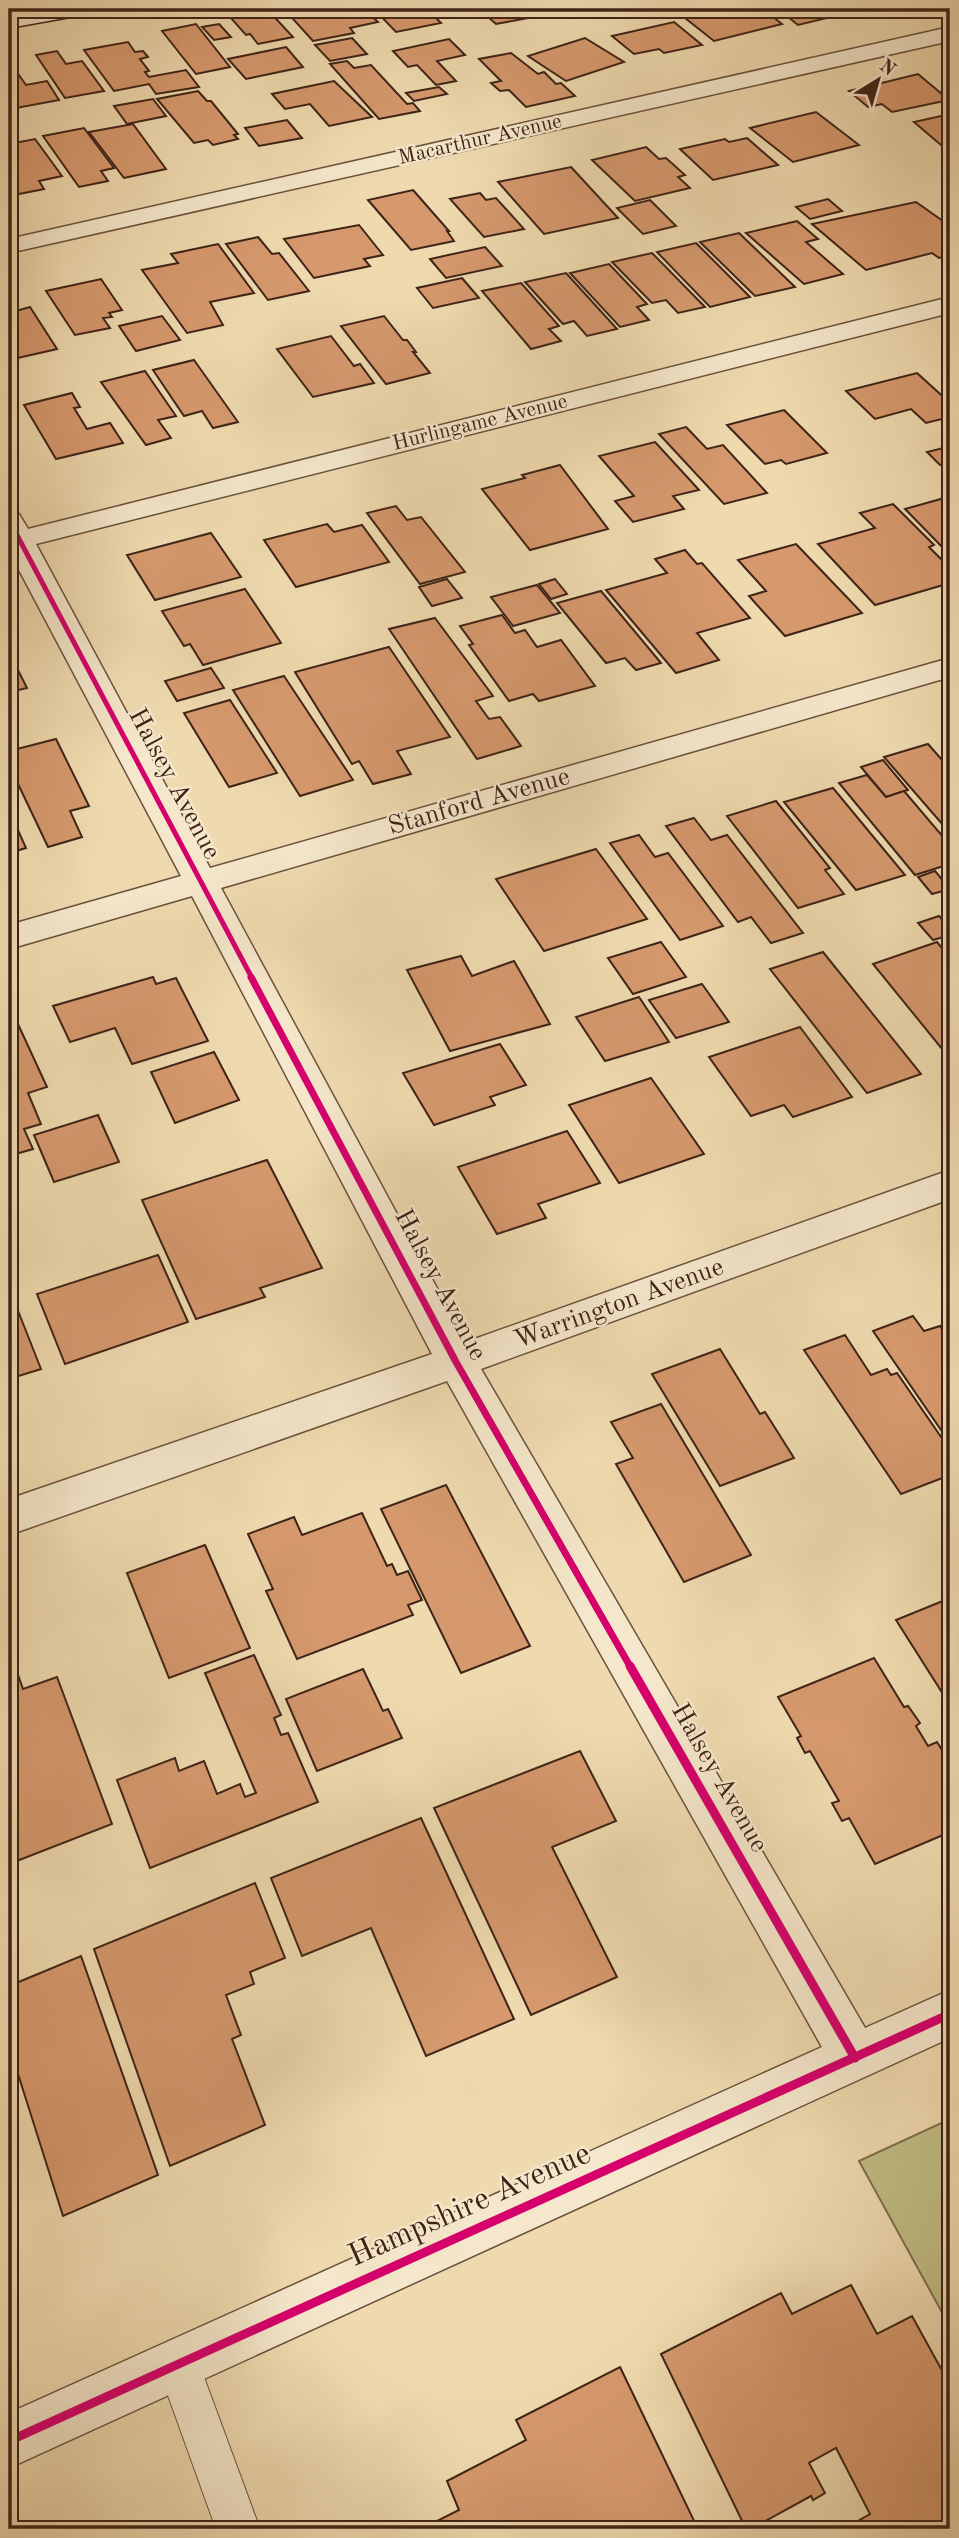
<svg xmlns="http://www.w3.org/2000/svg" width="959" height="2538" font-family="'Old Standard TT',serif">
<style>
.green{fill:#c1bd85;stroke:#80704e;stroke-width:2}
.building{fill:#d6996e;stroke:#3f2317;stroke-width:2}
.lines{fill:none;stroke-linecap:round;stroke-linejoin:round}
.lane-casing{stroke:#6b513d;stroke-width:2}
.street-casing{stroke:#6b513d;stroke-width:3}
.secondary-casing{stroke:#3f2317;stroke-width:3}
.lane{fill:#f5e7cb;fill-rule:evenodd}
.street{fill:#f5e7cb;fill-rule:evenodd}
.secondary{fill:#f5e7cb;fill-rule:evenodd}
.cycleway-far2-casing{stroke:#f5e7cb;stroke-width:9}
.cycleway-far1-casing{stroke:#f5e7cb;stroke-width:11}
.cycleway-casing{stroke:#f5e7cb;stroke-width:13}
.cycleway-far2{stroke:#d6006c;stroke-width:5}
.cycleway-far1{stroke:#d6006c;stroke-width:7}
.cycleway{stroke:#d6006c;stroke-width:9}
.labels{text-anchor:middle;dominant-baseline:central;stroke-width:5;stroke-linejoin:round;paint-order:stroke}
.far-street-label{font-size:21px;fill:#3f2317;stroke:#f5e7cb}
.street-label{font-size:26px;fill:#3f2317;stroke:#f5e7cb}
.near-street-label{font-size:32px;fill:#3f2317;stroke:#f5e7cb}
</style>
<rect width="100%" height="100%" fill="#efdaaf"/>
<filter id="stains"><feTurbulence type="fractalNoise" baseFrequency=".00286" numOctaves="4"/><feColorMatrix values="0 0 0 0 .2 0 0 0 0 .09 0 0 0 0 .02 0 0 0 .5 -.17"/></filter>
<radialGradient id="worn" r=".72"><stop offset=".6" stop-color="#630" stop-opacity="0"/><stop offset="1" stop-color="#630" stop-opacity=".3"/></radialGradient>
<polygon class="green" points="950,2119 950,2327 859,2161"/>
<g class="building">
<polygon points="267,9 293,37 258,44 250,34 246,35 229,16"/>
<polygon points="284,9 364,9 378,22 350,28 354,33 313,41"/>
<polygon points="374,9 427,9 441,23 396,32"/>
<polygon points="455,9 551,9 555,13 496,24 480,10 461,14"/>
<polygon points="726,9 763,9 782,24 714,41 685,18"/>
<polygon points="778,9 840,9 832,10 839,15 798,25"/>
<polygon points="674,22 702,45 664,53 659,49 634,54 612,36"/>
<polygon points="196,24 230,67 196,74 162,31"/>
<polygon points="219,24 231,37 214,40 202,27"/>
<polygon points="352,38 367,54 330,61 315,45"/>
<polygon points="585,38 624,62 566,81 528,56"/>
<polygon points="449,39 465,55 437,61 456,81 436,85 417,65 408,67 393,51"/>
<polygon points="128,42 135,52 143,51 148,57 140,59 149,71 145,72 149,77 186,70 199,87 156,94 149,84 114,91 84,50"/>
<polygon points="286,47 303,67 246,79 228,59"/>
<polygon points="57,51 66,64 82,61 104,91 65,98 36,55"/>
<polygon points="511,53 538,74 544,72 556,84 561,83 575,96 526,107 509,90 500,91 491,83 501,81 479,59"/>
<polygon points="9,61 26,85 47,81 59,100 11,109 9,105"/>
<polygon points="347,61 354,68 371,65 407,104 413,103 420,111 379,119 330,64"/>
<polygon points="918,74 949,100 892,112 882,104 868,107 849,91"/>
<polygon points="334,81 372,117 329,126 310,104 285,109 272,94"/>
<polygon points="439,87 447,94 414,101 406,93"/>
<polygon points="198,91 207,101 211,101 238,134 234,135 238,139 213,145 208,140 194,143 157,99"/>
<polygon points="153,99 166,116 127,124 114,106"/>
<polygon points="816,112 859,145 793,162 750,128"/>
<polygon points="950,114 948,151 914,122"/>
<polygon points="287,120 302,138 259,146 245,128"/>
<polygon points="133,124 166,169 124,178 89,132"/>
<polygon points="84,128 114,168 101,171 108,181 79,187 43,136"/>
<polygon points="747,138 778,165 713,180 680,149 725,139 729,142"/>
<polygon points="35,139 62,176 39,181 44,189 9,196 9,144"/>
<polygon points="646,147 659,159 666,158 685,175 678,177 690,188 635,201 592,160"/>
<polygon points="571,167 618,218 544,234 498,182"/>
<polygon points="413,190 449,231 447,231 454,241 411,250 368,200"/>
<polygon points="480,193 486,200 496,198 524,229 484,237 450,199"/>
<polygon points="828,199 842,211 810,219 796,207"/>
<polygon points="650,200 676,226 643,234 617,208"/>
<polygon points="916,202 950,226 950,255 939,258 932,253 866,270 812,224"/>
<polygon points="797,221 818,239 806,242 843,274 804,284 746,233"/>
<polygon points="359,225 383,255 364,259 370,266 314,278 284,239"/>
<polygon points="739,233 795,287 755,296 700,242"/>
<polygon points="258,237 272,254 279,253 309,291 268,300 226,244"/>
<polygon points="696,243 750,297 710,307 657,252"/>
<polygon points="218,244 254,293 210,302 223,325 187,333 142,270 178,263 171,254"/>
<polygon points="485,247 502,266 446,278 430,259"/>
<polygon points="652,253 705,307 678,313 666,300 652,303 612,262"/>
<polygon points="609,264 647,304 637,307 649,320 620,327 570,273"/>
<polygon points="566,273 617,329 587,336 574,321 563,324 525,282"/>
<polygon points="462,278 479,298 433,308 417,288"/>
<polygon points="101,279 122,310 109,313 112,317 103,318 110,328 75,335 46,291"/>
<polygon points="521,283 559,326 549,329 561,341 531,349 482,291"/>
<polygon points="9,299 16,311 30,307 57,349 9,360"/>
<polygon points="162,316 180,340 136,351 119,326"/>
<polygon points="384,316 403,340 407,340 416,352 413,352 430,373 386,384 341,326"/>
<polygon points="331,336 354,366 360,364 374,383 313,397 277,349"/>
<polygon points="194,360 238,422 213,428 202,411 184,416 153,370"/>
<polygon points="145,371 176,416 158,420 171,438 146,445 101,382"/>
<polygon points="917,373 950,403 950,417 926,423 911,409 875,419 846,391"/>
<polygon points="72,393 80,407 74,408 87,429 110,423 123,443 56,459 24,405"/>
<polygon points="784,410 827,453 786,464 781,460 765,464 727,425"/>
<polygon points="686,427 707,449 723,445 767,493 724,504 659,434"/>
<polygon points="655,442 699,490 673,496 684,509 633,522 615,501 634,496 599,456"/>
<polygon points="943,448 950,455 950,463 940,465 927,452"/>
<polygon points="560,465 608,529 530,550 482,489 525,478 522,475"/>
<polygon points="948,497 950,500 950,555 905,509"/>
<polygon points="893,504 934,545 929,547 950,568 950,583 875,605 818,544 875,528 860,513"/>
<polygon points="396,506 407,520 421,517 465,572 420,584 367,513"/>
<polygon points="327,524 334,532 362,525 389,562 296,587 264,540"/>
<polygon points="211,533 241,577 155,600 127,555"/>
<polygon points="796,544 862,613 785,636 749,596 766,591 738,560"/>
<polygon points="685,550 697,564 702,563 750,618 697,633 719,660 676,673 606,590 667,573 655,559"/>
<polygon points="447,579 462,598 432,606 419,587"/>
<polygon points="555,579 567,594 551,599 539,584"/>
<polygon points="537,585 560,613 513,626 491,597"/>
<polygon points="245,589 281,643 203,665 190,644 184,646 162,611"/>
<polygon points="601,591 661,663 636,670 625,658 606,663 557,603"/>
<polygon points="502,615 515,633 525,630 537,647 561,640 595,686 539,701 533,694 509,701 469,645 473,644 460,626"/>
<polygon points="435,618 493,696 476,701 489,719 500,717 521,746 477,759 389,629"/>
<polygon points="389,647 450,737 397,751 411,774 373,784 359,761 352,764 295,672"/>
<polygon points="9,652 27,688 9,692"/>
<polygon points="211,668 224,688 177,701 165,681"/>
<polygon points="284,676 353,780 300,796 233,690"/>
<polygon points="230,700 277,773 229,787 184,713"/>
<polygon points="56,739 89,806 70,811 82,837 48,847 9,765 9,751"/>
<polygon points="928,744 950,769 950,833 884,757"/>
<polygon points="883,760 908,790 886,797 861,767"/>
<polygon points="867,775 886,797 904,791 950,845 950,864 915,875 839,783"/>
<polygon points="833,788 905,875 856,890 784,802"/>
<polygon points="776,801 830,868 825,870 844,894 798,908 727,816"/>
<polygon points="9,810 26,848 9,853"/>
<polygon points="694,818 711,840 727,835 803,933 771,943 751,917 738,922 666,826"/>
<polygon points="639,835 655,857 668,853 723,926 680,940 610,843"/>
<polygon points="596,849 647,919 544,951 496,879"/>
<polygon points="935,871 950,889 932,894 918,877"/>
<polygon points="939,916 950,929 950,935 933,940 918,923"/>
<polygon points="661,942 686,977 633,994 608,958"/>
<polygon points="937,942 950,958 950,1054 947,1055 873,964"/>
<polygon points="823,952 921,1074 867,1093 770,969"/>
<polygon points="461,956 472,976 514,961 550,1024 450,1051 407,970"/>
<polygon points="153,977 156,984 176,978 208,1041 132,1064 115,1028 70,1042 53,1006"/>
<polygon points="702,984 729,1022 676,1038 649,1000"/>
<polygon points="639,997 669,1042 605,1061 576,1017"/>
<polygon points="17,1022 47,1087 28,1093 41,1124 24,1129 33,1149 9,1156 9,1024"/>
<polygon points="800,1027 852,1097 793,1117 784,1105 751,1116 709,1057"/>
<polygon points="500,1044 526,1085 490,1097 495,1105 434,1125 403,1073"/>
<polygon points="214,1052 239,1100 175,1123 151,1072"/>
<polygon points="651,1078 704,1154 619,1183 569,1105"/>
<polygon points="98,1115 119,1162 54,1182 34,1135"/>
<polygon points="567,1131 600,1183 538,1204 546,1218 497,1234 458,1167"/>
<polygon points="267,1160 322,1268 260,1288 265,1297 196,1319 142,1200"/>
<polygon points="158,1255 188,1322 65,1364 37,1294"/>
<polygon points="9,1288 41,1369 9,1379"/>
<polygon points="913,1316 924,1331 940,1326 950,1341 950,1443 873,1331"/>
<polygon points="845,1335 871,1375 887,1369 891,1375 897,1373 950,1450 950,1475 901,1494 804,1350"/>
<polygon points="720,1349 760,1414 765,1412 794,1458 720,1486 652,1374"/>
<polygon points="661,1404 751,1555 684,1582 616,1464 633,1458 611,1422"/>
<polygon points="446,1485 530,1646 461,1673 381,1509"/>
<polygon points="362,1513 387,1566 392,1564 397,1575 408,1571 422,1600 408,1605 413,1615 297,1659 266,1591 273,1589 248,1534 294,1517 302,1535"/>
<polygon points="205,1545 250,1648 169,1678 127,1573"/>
<polygon points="950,1598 950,1705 896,1620"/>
<polygon points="9,1649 23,1689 57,1677 112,1824 9,1864"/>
<polygon points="254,1655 281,1715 274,1718 281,1735 288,1733 318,1802 150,1868 117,1780 175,1758 179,1771 204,1761 217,1794 240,1784 245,1797 256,1793 205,1673"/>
<polygon points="874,1658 904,1707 908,1706 920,1723 916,1726 928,1746 937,1742 950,1763 950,1832 875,1864 849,1818 842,1821 832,1803 839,1801 810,1751 805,1753 797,1738 801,1736 778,1697"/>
<polygon points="363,1669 383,1711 388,1709 402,1738 317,1771 286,1699"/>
<polygon points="580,1751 616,1821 552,1847 617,1977 531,2015 434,1808"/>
<polygon points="421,1818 514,2019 426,2056 371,1928 302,1956 271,1878"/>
<polygon points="255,1883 285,1958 250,1972 254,1984 226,1995 241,2035 232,2039 265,2125 170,2166 94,1949"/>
<polygon points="81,1956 158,2175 63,2216 18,2074 9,2078 9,1986"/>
<polygon points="851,2285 877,2334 912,2316 950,2385 950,2529 853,2529 851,2525 870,2514 836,2448 809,2463 825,2493 813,2500 811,2496 751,2529 746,2529 661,2354 781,2293 792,2314"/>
<polygon points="620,2367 698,2529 428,2529 427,2526 459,2510 447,2481 526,2440 516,2420"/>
</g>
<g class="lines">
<defs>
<polygon id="lane" points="179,2343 194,2350 260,2529 216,2529 157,2365 164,2350"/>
<g id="street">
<polygon points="950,27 950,41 9,253 9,239"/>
<polygon points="950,297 950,313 36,544 210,868 950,658 950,677 221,888 466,1342 950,1170 950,1199 481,1369 865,2028 950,1990 950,2038 9,2468 9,2413 822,2047 447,1381 9,1535 9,1499 432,1354 192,896 9,949 9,925 181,876 9,551 9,511 19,514 28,529"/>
</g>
<polygon id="secondary" points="41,9 87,9 84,14 76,16 9,28 9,14"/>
</defs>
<use href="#lane" class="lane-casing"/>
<use href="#street" class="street-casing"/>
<use href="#secondary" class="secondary-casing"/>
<use href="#lane" class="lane"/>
<use href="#street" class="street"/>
<use href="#secondary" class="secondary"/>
<defs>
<polyline id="cycleway-far2" points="9,520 252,978"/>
<polyline id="cycleway-far1" points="251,977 456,1362 631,1668"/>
<g id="cycleway">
<polyline points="630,1666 855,2058"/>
<polyline points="9,2441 950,2014"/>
</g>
</defs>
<use href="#cycleway-far2" class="cycleway-far2-casing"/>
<use href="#cycleway-far1" class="cycleway-far1-casing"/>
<use href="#cycleway" class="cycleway-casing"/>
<use href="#cycleway-far2" class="cycleway-far2"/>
<use href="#cycleway-far1" class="cycleway-far1"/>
<use href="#cycleway" class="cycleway"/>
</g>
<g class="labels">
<g class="far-street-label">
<text transform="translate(480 140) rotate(-13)">Macarthur Avenue</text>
<text transform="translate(480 423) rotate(-14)">Hurlingame Avenue</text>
</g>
<g class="street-label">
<text transform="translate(174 784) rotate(62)">Halsey Avenue</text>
<text transform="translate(479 802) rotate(-16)">Stanford Avenue</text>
<text transform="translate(440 1285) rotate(62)">Halsey Avenue</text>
<text transform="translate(619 1304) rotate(-20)">Warrington Avenue</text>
<text transform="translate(719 1778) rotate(60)">Halsey Avenue</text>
</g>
<g class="near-street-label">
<text transform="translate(470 2206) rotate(-24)">Hampshire Avenue</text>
</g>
</g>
<rect width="959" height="2538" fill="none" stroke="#efdaaf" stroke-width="35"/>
<rect x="10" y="10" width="938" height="2517" fill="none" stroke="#3f2317" stroke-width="3.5"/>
<rect x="18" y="18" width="924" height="2503" fill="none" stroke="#3f2317" stroke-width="2"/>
<g transform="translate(878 80) rotate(37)" stroke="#f5e7cb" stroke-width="5" paint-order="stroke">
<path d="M0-5L12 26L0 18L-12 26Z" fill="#3f2317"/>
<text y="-10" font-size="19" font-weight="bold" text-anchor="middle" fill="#3f2317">N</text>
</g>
<rect width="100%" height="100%" filter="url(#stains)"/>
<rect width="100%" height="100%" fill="url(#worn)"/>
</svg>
